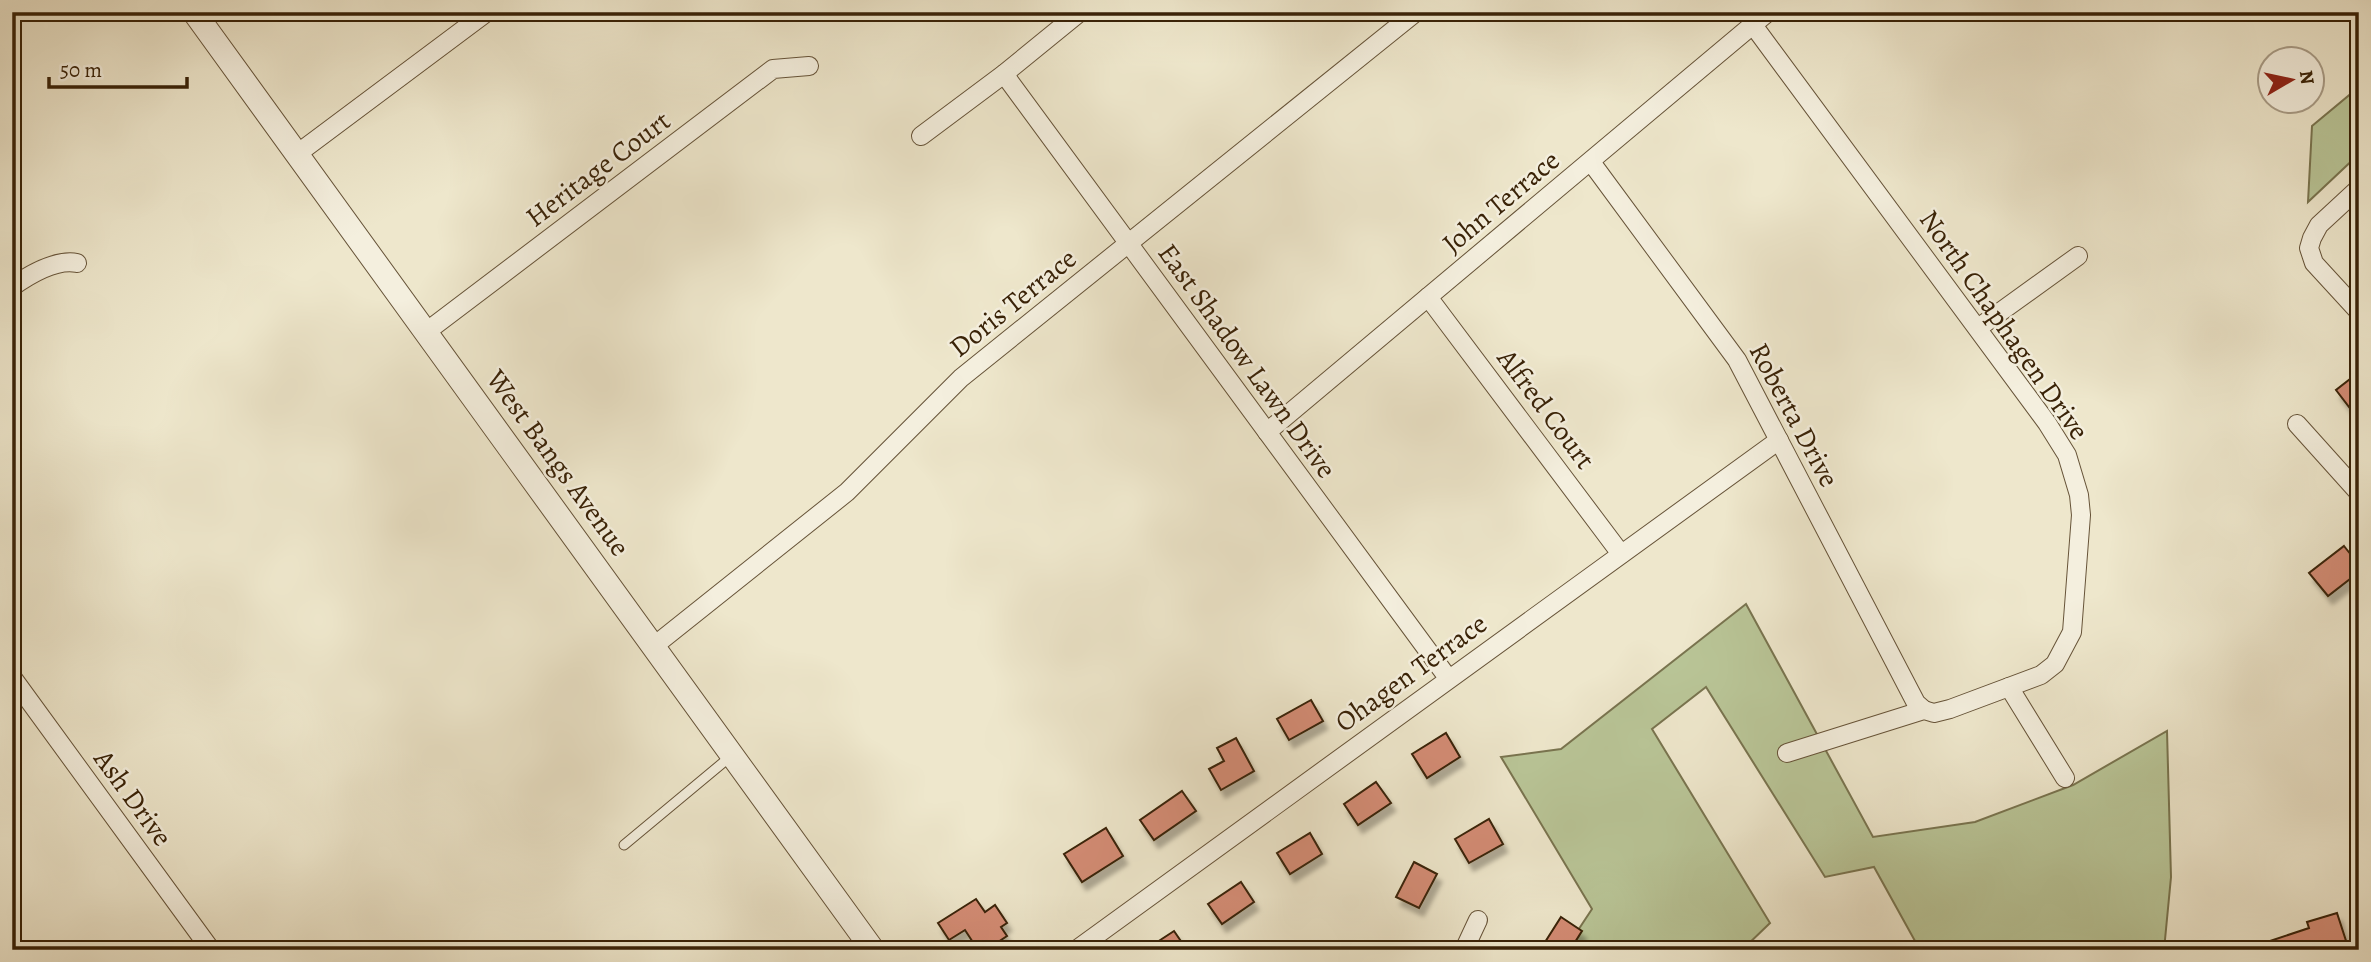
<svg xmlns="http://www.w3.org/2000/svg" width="2371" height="962" font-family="Alegreya,serif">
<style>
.green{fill:#b9c597;stroke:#79744f;stroke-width:2}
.building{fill:#d48c74;stroke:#392207;stroke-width:2;filter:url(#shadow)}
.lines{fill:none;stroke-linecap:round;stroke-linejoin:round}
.service-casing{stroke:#665338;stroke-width:11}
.minor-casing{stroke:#665338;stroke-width:20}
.tertiary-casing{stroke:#665338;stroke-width:25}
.service{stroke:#f4efde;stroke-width:9}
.minor{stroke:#f4efde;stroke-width:18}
.tertiary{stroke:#f4efde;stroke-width:23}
.labels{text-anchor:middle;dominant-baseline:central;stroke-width:5;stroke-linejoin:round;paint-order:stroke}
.street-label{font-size:28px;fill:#392207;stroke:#f4efde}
</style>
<defs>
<filter id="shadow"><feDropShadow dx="4.5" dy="8" stdDeviation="2" flood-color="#0004"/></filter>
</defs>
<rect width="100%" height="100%" fill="#eee7cc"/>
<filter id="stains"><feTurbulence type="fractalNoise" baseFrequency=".00286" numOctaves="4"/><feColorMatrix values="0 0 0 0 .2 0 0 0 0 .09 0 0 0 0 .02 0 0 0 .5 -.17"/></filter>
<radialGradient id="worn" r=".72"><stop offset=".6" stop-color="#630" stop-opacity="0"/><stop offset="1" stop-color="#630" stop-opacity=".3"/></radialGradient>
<g class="green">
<polygon points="2359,87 2359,154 2308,202 2312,126"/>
<polygon points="1746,604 1873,837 1975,822 2073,785 2167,731 2171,877 2164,950 1920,950 1874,867 1825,877 1706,687 1652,729 1770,923 1742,950 1565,950 1592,909 1501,757 1561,749"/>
</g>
<g class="building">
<polygon points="2359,372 2359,420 2336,390"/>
<polygon points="2344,546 2359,565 2359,572 2328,596 2309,573"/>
<polygon points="1311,700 1323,721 1289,740 1277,719"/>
<polygon points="1446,733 1460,757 1427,778 1412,754"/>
<polygon points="1236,738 1254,771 1221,790 1209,769 1224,761 1217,748"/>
<polygon points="1376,782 1391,803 1358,825 1344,804"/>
<polygon points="1182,791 1196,811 1154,840 1140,820"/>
<polygon points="1489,819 1503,844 1469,863 1455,839"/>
<polygon points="1106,828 1123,856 1082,882 1064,854"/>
<polygon points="1310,833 1322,854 1290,874 1277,853"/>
<polygon points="1414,862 1437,874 1419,908 1396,897"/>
<polygon points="1241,882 1254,902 1222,924 1208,904"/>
<polygon points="976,899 985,912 995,905 1007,923 1001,927 1007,936 986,950 978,950 965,930 949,940 938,923"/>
<polygon points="2337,913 2349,950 2253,950 2252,947 2309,928 2307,922"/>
<polygon points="1561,917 1582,931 1570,950 1540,950"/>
<polygon points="1174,931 1187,950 1145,950"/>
</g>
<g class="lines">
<defs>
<polyline id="service" points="624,845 731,756"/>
<g id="minor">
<polyline points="1753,25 2047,423 2067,455 2079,495 2081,515 2072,632 2055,664 2041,675 1950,709 1934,713 1924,710 1787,753"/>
<polyline points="1004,74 1448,678"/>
<polyline points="921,136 1004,74 1080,12"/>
<polyline points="297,154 487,12"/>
<polyline points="1591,162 1737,360 1916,703 1924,710"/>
<polyline points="2359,188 2319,225 2312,238 2309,248 2314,263 2359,312"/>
<path d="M12 287C29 275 56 259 77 263"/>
<polyline points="1428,297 1621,554"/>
<polyline points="1978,328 2078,256"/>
<polyline points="426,332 773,69 809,66"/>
<polyline points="2297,424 2359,493"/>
<polyline points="1267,432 1768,12"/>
<polyline points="654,646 847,492 961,378 1416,12"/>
<polyline points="12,677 211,950"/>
<polyline points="2009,687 2065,778"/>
<polyline points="1076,950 1779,440"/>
<polyline points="1464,950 1478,920"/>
</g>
<polyline id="tertiary" points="194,12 873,950"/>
</defs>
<use href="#service" class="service-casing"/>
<use href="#minor" class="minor-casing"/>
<use href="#tertiary" class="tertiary-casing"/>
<use href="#service" class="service"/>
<use href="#minor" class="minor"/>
<use href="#tertiary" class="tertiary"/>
</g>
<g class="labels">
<g class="street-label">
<text transform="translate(598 169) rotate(-37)">Heritage Court</text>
<text transform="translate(1501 202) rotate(-40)">John Terrace</text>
<text transform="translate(1013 303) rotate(-39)">Doris Terrace</text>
<text transform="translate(2004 325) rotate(55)">North Chaphagen Drive</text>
<text transform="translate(1247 361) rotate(54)">East Shadow Lawn Drive</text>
<text transform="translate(1546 409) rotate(53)">Alfred Court</text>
<text transform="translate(1794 415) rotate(62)">Roberta Drive</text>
<text transform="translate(558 463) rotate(54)">West Bangs Avenue</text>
<text transform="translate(1411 673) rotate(-36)">Ohagen Terrace</text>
<text transform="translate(133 798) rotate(54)">Ash Drive</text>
</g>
</g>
<rect width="2371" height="962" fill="none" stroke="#eee7cc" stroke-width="42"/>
<rect x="14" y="14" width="2343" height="934" fill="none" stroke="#392207" stroke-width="3.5"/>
<rect x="21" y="21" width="2329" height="920" fill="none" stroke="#392207" stroke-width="2"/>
<g transform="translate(2291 80) rotate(81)"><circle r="33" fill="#f4efde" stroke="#a99d88" stroke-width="2"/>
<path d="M0-5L12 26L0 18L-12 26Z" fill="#8f2418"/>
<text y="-10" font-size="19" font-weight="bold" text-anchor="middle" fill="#392207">N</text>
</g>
<path d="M49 77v10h138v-10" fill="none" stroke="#392207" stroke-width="3.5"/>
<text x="60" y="77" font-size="21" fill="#392207" stroke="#f4efde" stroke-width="5" paint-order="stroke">50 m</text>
<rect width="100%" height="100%" filter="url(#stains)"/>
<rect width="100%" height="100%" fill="url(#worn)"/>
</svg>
